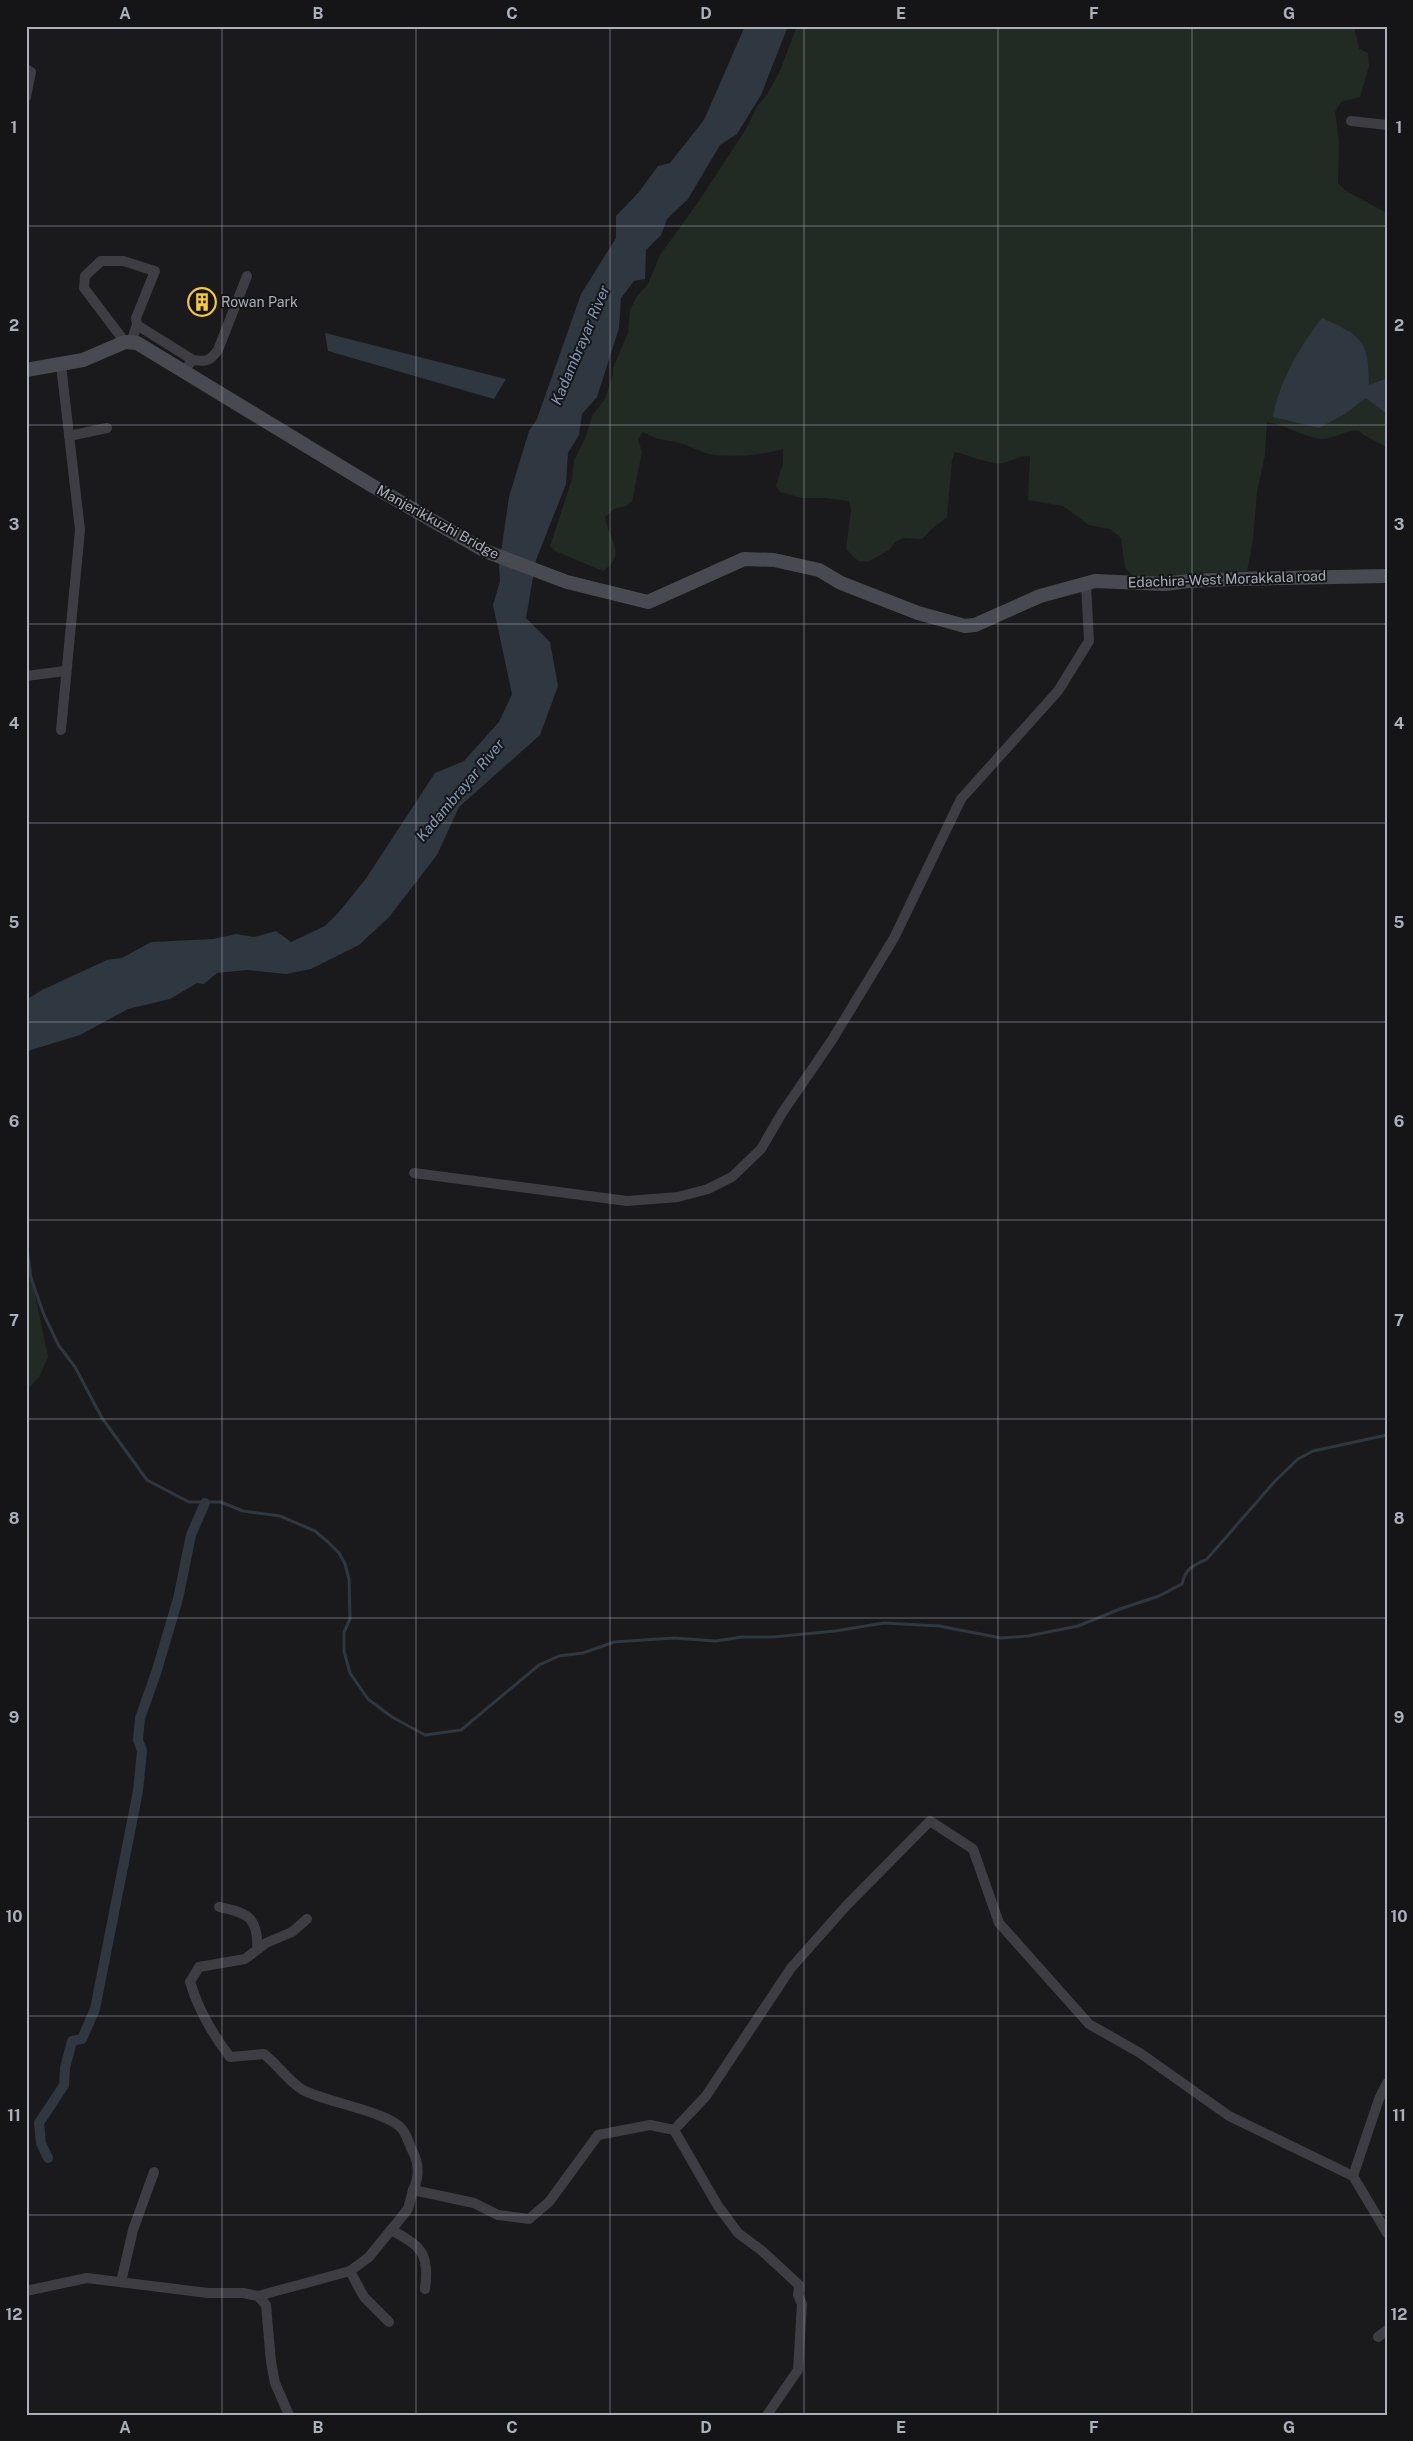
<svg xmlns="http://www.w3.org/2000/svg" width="1413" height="2441" font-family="'Public Sans',sans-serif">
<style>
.green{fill:#212b23}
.water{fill:#2f3741}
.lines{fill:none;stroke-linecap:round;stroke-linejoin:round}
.stream{stroke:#2f3741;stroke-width:3}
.canal{stroke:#2f3741;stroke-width:10}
.minor{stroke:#3d3d43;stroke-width:10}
.secondary{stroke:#494a51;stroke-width:14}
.grid{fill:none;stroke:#acafbc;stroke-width:1;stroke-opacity:0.55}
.labels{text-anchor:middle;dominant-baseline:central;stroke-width:4;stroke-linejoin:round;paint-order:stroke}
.poi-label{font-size:14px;fill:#acafbc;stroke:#151517;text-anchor:start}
.street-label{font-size:14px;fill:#acafbc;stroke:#151517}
.water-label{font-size:15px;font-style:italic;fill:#839ab7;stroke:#151517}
.neatline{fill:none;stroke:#acafbc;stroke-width:2}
.grid-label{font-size:16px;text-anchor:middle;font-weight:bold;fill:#acafbc}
</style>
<rect width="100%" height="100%" fill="#1a1a1c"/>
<g class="green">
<path d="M797 26H1354L1359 49 1368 53 1369 66 1360 97 1341 102 1335 112 1339 140 1338 183 1346 191 1387 213V448C1378 441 1366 438 1359 431 1346 429 1335 439 1321 439 1307 438 1284 425 1267 422L1265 455 1257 492 1253 539 1247 571 1193 573 1163 578 1134 577 1125 568 1121 538 1110 529 1089 525 1063 506 1028 500 1030 456C1018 455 1007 465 994 463 982 461 968 455 955 452L952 460 947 517 934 527 922 539 903 538 895 542 889 550 868 562 858 561 846 549 851 510 849 501 825 498H802L780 492 776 486 783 463V449C762 455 731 458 709 454 698 451 687 444 676 442 663 440 655 439 643 432L638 439 642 452 632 501 626 506 614 509 605 517C608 539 628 554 603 571L555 551 550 546 572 479 574 460 585 439 592 416 605 399 613 374V368L628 333 630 310 637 296 648 284 660 255 697 204 746 129 757 106 766 96 780 71Z"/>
<polygon points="26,1250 48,1357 39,1377 26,1391"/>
</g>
<g class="water">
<polygon points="745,26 788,26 761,95 737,134 720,145 688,199 667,219 661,235 646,250 645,279 634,281 621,298 619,328 597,397 582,414 579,435 568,453 566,484 536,560 526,618 550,642 558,686 540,735 459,807 437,855 389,917 359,945 311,969 286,974 247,970 217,973 204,984 197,983 170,999 128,1009 80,1035 31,1050 26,1053 26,1000 42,990 107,960 122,958 151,942 213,939 236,934 254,937 276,931 291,942 325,926 338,913 365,880 435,773 464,761 499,722 512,694 493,605 500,581 499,566 509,497 529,431 537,419 581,294 616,238 616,216 639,192 658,166 670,163 704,120"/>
<path d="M1322 318C1362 336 1369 340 1369 385L1387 378V414L1366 398 1345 414 1319 428 1273 417C1279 382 1300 346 1322 318Z"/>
<polygon points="325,333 506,379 494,399 328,351"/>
</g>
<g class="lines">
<path class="stream" d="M26 1241 31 1278 44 1315 59 1346 75 1367 102 1418 147 1480 189 1502H221L243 1511 280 1516 315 1531 328 1542 339 1553 345 1564 349 1579 350 1619 344 1632V1651L350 1673 368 1699 392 1717 425 1735 461 1730 539 1665 559 1656 583 1653 614 1642 673 1638 716 1641 742 1637H773L835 1631 884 1623 939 1626 1001 1638 1028 1636 1078 1626 1120 1609 1159 1596 1182 1584C1186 1568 1192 1566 1207 1559L1276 1480 1298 1459 1313 1451 1387 1435"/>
<polyline class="canal" points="48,2158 41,2143 39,2123 64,2085 65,2068 72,2041 82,2039 95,2009 138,1791 142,1751 138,1740 140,1718 156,1673 178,1599 191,1535 205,1503"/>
<g class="minor">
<polyline points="26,69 31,72 26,97"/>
<polyline points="1351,121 1387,125"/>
<polyline points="137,325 193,360"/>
<polyline points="125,342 84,288 85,276 101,261 123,261 155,271 136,318 137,325 131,342"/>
<path d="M183 371 193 360C206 362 210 361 218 350L247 276"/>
<polyline points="69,436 107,428"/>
<polyline points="26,676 65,671"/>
<polyline points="61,730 80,530 61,365"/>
<polyline points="414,1173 627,1201 678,1197 708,1189 732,1177 761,1149 782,1113 832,1040 894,938 961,799 1058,691 1089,641 1086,584"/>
<path d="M219 1907C247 1912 259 1918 257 1949"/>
<path d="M307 1919 292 1932 266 1943 245 1959 199 1967 190 1982C198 2008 213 2035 230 2057L264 2054C278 2065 288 2081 303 2090 325 2102 389 2112 402 2129 407 2135 409 2144 412 2150 419 2163 420 2176 413 2190"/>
<polyline points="674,2130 706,2096 791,1968 846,1906 930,1821 973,1849 999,1923 1089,2024 1140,2053 1229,2116 1353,2176 1387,2233"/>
<polyline points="1353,2176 1379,2099 1387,2083"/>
<path d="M391 2230C421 2246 430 2253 425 2289"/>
<polyline points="350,2271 364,2297 389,2322"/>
<polyline points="121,2282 133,2230 154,2172"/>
<polyline points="26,2291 87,2278 208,2293 243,2293 258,2296 266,2305 271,2362 275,2383 289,2415"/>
<polyline points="258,2296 350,2271 369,2257 408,2209 413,2190 474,2203 498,2215 529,2219 549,2202 598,2135 650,2125 674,2130 718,2206 738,2233 761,2250 799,2285 798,2295 802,2304 798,2370 767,2415"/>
<polyline points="1378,2337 1387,2330"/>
</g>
<polyline class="secondary" points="26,370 83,360 125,342 137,343 371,485 485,551 567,582 648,602 744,559 774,560 819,570 841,583 918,613 965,626 975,625 1040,596 1095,581 1165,584 1188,581 1233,579 1387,576"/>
</g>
<path class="grid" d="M222 26V2415M416 26V2415M610 26V2415M804 26V2415M998 26V2415M1192 26V2415M26 226H1387M26 425H1387M26 624H1387M26 823H1387M26 1022H1387M26 1220H1387M26 1419H1387M26 1618H1387M26 1817H1387M26 2016H1387M26 2215H1387"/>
<defs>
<symbol id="building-ring" viewBox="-11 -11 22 22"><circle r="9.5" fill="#151517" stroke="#f7c937" stroke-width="1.5"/><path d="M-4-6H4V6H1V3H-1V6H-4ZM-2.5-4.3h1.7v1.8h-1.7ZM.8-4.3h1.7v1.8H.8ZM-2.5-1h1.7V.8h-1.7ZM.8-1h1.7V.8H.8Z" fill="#f7c937"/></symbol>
</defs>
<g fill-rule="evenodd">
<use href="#building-ring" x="186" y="286" width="32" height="32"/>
</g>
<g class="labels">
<g class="poi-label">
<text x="221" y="302">Rowan Park</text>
</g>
<g class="street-label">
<text transform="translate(438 522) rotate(29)">Manjerikkuzhi Bridge</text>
<text transform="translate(1227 579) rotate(-2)">Edachira-West Morakkala road</text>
</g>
<g class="water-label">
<text transform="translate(580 345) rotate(-67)">Kadambrayar River</text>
<text transform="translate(460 790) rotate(-50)">Kadambrayar River</text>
</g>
</g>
<rect width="1413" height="2441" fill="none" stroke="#151517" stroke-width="55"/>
<rect x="28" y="28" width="1358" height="2386" class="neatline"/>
<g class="grid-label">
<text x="125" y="19">A</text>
<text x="318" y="19">B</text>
<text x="512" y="19">C</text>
<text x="706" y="19">D</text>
<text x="901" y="19">E</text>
<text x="1094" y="19">F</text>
<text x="1289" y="19">G</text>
<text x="14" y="133">1</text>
<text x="1399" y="133">1</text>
<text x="14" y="331">2</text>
<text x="1399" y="331">2</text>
<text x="14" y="530">3</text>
<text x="1399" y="530">3</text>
<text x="14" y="729">4</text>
<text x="1399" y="729">4</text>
<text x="14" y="928">5</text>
<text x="1399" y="928">5</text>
<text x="14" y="1127">6</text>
<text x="1399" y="1127">6</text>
<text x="14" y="1326">7</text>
<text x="1399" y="1326">7</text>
<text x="14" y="1524">8</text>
<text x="1399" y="1524">8</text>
<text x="14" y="1723">9</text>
<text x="1399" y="1723">9</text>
<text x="14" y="1922">10</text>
<text x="1399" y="1922">10</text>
<text x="14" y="2121">11</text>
<text x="1399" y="2121">11</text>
<text x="14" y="2320">12</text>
<text x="1399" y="2320">12</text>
<text x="125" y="2433">A</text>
<text x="318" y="2433">B</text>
<text x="512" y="2433">C</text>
<text x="706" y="2433">D</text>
<text x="901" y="2433">E</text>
<text x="1094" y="2433">F</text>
<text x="1289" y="2433">G</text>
</g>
</svg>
